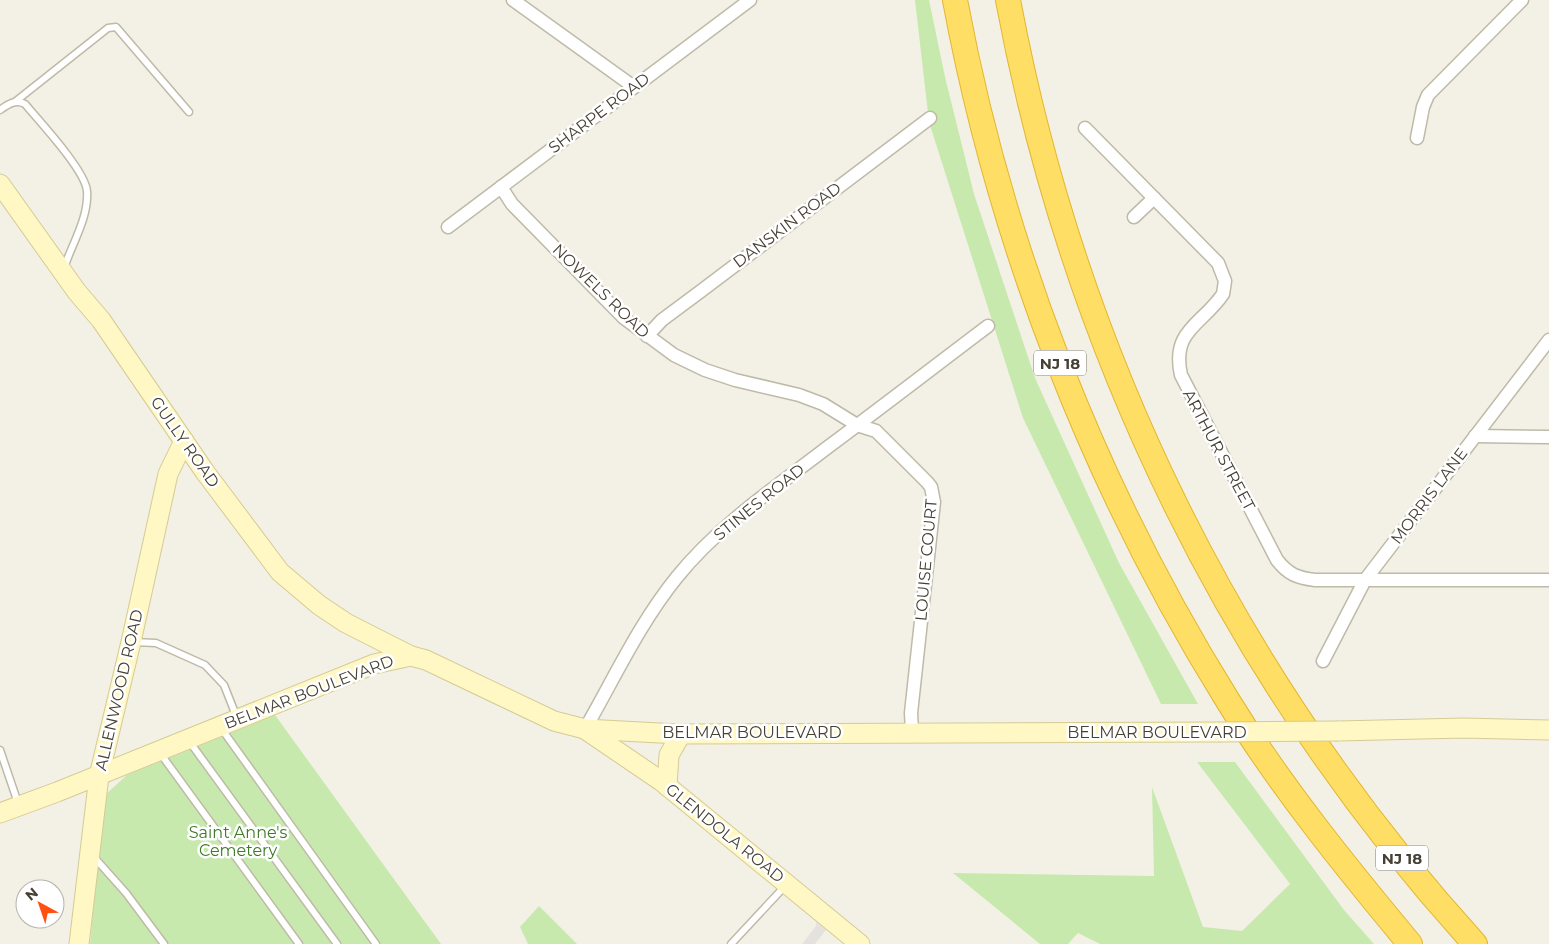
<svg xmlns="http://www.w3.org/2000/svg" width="1549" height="944" font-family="Montserrat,sans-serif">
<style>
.green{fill:#c7e9ad}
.parking{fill:#e4e2de}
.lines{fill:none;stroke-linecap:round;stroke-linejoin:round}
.lane-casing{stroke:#bfbaa8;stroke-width:9}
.street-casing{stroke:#bfbaa8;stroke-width:15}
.secondary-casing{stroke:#d5cb94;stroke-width:21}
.highway-casing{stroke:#e2b631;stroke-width:26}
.lane{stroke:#fff;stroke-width:6}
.street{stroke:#fff;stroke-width:12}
.secondary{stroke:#fff8c4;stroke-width:19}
.highway{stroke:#ffde65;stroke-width:24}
.secondary-bridge-casing{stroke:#d5cb94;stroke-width:21;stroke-linecap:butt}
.secondary-bridge{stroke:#fff8c4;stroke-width:19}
.labels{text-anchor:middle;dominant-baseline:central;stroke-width:5;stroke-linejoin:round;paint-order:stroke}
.shield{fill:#fff;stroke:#7e7a72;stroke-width:1}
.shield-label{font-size:15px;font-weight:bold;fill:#464135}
.street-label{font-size:16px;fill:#464135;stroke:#fff}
.park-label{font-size:16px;fill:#3c7a26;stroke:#fff}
</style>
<rect width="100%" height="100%" fill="#f3f1e6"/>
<g class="green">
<polygon points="915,0 929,0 945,77 974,194 1035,378 1119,563 1198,704 1161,704 1023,418 929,122"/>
<polygon points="275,715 441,944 90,944 104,796 127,775"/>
<polygon points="1197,762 1235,762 1344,910 1374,944 1100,944 1078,933 1068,944 1040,944 953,873 1154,876 1152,787 1203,927 1242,931 1290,884"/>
<polygon points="539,906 577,944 528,944 520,927"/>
</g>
<polygon class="parking" points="816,922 826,930 815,944 802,944 816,926"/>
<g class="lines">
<defs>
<g id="lane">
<polyline points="16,101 108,28 116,27 189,112"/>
<path d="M0 110C8 104 16 99 25 104 40 122 85 170 87 191 89 217 72 244 64 268"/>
<polyline points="133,642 156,643 205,665 224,685 237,718"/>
<polyline points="221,728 376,944"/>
<polyline points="189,741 337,944"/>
<polyline points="0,750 18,803"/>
<polyline points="160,753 299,944"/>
<polyline points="93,856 126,893 164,944"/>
<polyline points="731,944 786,885"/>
</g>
<g id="street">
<polyline points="513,0 634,87"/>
<path d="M1085 128 1218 263 1225 281 1223 294C1202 325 1171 330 1181 375L1277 560C1288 574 1297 578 1315 580H1549"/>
<polyline points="1417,138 1423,107 1428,95 1522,0"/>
<polyline points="501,187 512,204 624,318 674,355 705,370 735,380 799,395 823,404 857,425 876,431 927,482 931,487 934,502 911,713 912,732"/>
<polyline points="1134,217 1154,198"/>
<polyline points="448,227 750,0"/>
<polyline points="647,336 662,320 701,291 930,118"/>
<polyline points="1475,436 1549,437"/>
<polyline points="1323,661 1365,580 1549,340"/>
<path d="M585 729C615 677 639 624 677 577 719 525 776 487 828 447 882 407 935 366 988 326"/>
</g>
<g id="secondary">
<polyline points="0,184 77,292 101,320 205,472 280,572 319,605 346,623 411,656"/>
<polyline points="586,730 661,781 860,944"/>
<polyline points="1338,731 1464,728 1549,730"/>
<polyline points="667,786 669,755 681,734"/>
<polyline points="0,813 57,792 374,664 411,656 426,660 554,721 585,729 678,734 1218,732"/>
<polyline points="79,944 99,776 131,642 168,474 184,441"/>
</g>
<g id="highway">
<path d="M955 0C1001 247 1095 488 1228 701 1281 787 1346 867 1410 944"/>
<path d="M1008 0C1074 353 1233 678 1475 944"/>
</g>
</defs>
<use href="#lane" class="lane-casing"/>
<use href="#street" class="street-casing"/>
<use href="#secondary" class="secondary-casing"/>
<use href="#highway" class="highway-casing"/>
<use href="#lane" class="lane"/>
<use href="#street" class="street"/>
<use href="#secondary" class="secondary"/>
<use href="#highway" class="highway"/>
<defs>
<polyline id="secondary-bridge" points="1218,732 1338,731"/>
</defs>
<use href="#secondary-bridge" class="secondary-bridge-casing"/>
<use href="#secondary-bridge" class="secondary-bridge"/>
</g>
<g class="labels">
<g class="shield">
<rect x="1034" y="350.5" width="52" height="25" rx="4"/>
<rect x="1376" y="845.5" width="52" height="25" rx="4"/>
</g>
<g class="shield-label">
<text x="1060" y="363">NJ 18</text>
<text x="1402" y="858">NJ 18</text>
</g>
<g class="street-label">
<text transform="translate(599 113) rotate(-37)">SHARPE ROAD</text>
<text transform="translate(787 225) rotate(-37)">DANSKIN ROAD</text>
<text transform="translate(601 291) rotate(44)">NOWELS ROAD</text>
<text transform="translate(185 442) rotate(55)">GULLY ROAD</text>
<text transform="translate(1219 450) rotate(62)">ARTHUR STREET</text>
<text transform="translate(1429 496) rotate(-53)">MORRIS LANE</text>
<text transform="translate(759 502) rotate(-39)">STINES ROAD</text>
<text transform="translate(926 560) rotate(-85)">LOUISE COURT</text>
<text transform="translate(119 690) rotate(-77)">ALLENWOOD ROAD</text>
<text transform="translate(309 692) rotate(-21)">BELMAR BOULEVARD</text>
<text x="752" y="732">BELMAR BOULEVARD</text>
<text x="1157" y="732">BELMAR BOULEVARD</text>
<text transform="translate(725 833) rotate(39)">GLENDOLA ROAD</text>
</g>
<g class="park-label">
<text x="238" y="832">Saint Anne's<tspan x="238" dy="18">Cemetery</tspan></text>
</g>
</g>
<g transform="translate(40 904) rotate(320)"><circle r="24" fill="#ffffff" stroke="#b5b3ae"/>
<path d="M0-4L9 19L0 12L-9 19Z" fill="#ff5111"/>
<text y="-8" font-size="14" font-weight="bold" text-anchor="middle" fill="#464135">N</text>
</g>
</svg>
